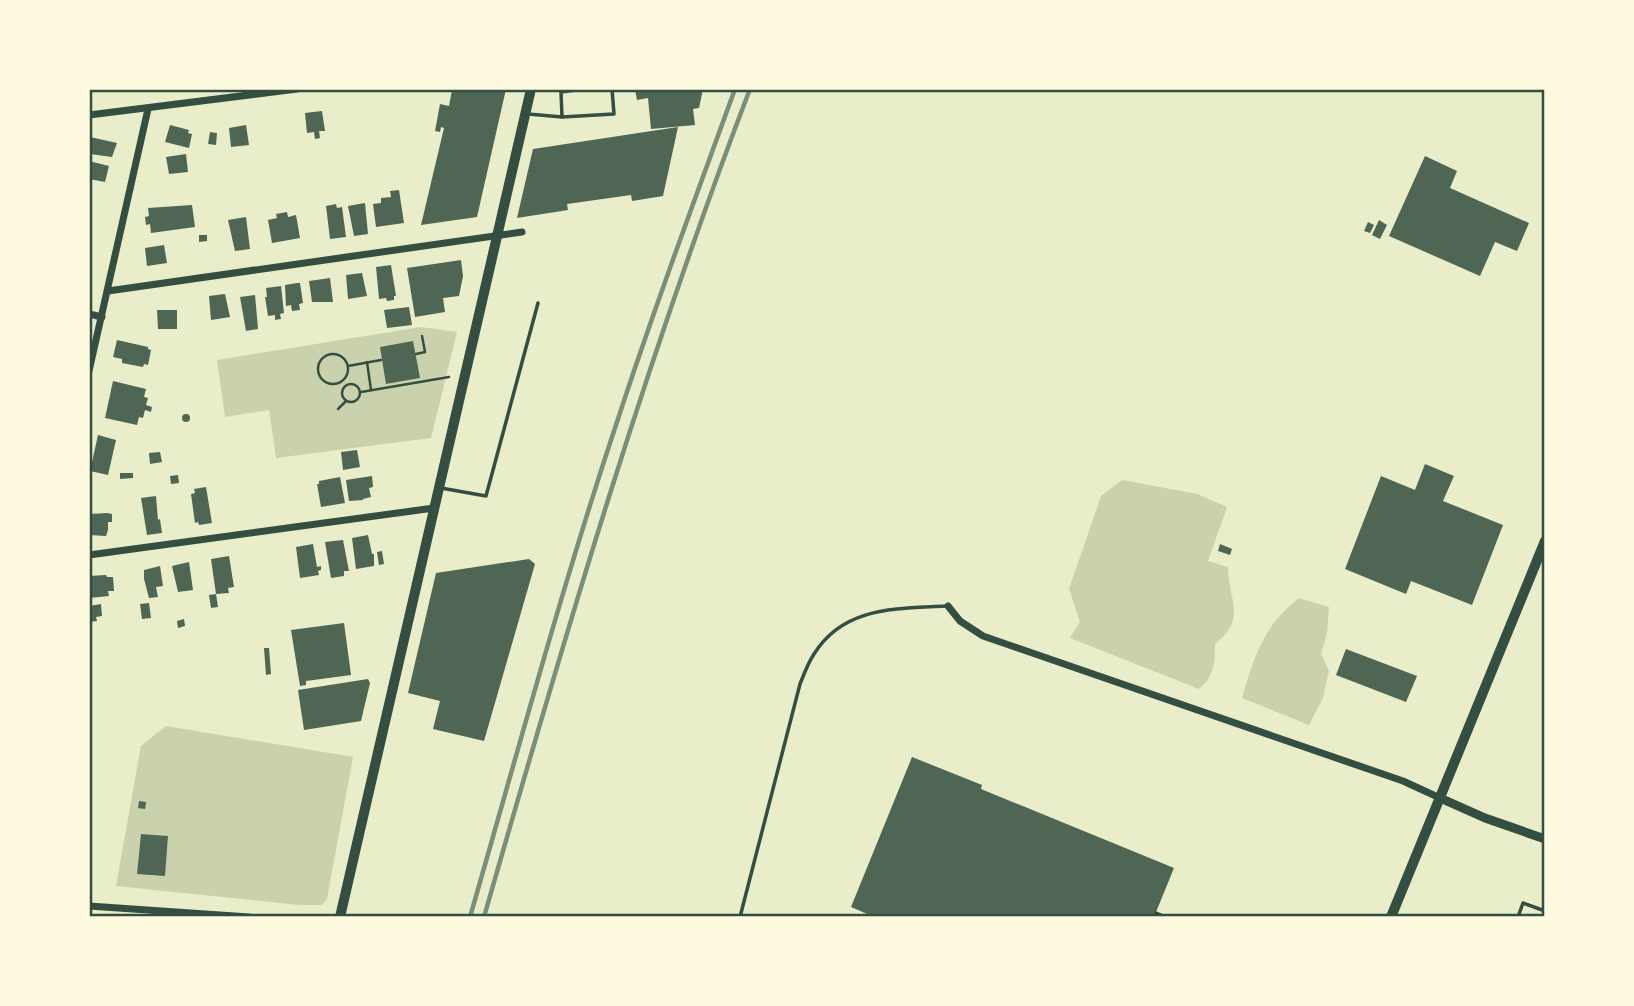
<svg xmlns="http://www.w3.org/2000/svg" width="1634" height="1006" font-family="Bitter,serif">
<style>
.green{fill:#cad2ad}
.building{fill:#4f6655}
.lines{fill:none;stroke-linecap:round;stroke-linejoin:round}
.path{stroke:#344e41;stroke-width:2.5}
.service{stroke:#344e41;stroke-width:3.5}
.minor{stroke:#344e41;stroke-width:7}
.tertiary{stroke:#344e41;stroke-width:9}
.secondary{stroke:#344e41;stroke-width:10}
.rail{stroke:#7c8e77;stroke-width:4.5}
.neatline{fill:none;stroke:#344e41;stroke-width:2.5}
</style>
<rect width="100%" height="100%" fill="#e9edc9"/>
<g class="green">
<polygon points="421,327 457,332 431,438 276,458 269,410 225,417 217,360"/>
<path d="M1122 480 1197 494 1227 507 1208 561 1228 567C1228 601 1248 617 1215 644 1215 663 1214 676 1199 689L1070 638 1080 622 1069 589 1101 496Z"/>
<path d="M1299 598 1329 607 1327 633 1321 654 1329 671 1323 698 1309 725 1242 698C1254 657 1263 626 1299 598Z"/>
<polygon points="166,726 353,757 327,899 322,905 299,905 116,886 141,746"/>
</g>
<g class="building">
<polygon points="506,89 477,217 421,225 444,128 441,127 440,132 435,131 440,104 449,106 452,90"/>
<polygon points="635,89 703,89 699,108 693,109 695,125 651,129 648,98 637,100"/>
<polygon points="322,111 325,131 319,131 320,138 315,139 314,132 307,133 305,113"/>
<polygon points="170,125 189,130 188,133 192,134 189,148 165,142"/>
<polygon points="246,125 249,145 231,147 229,128"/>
<polygon points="678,127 663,196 632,201 631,195 567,204 568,210 517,218 533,149"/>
<polygon points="210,132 217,133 216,145 208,144"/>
<polygon points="90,137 117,143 112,157 90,154"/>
<polygon points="186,154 188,172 169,174 166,157"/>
<polygon points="1425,156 1457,171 1450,188 1529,223 1517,251 1495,242 1480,276 1389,236"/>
<polygon points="89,161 109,166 105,182 89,179"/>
<polygon points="399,190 404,223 376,227 373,204 381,203 381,198 391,197 390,191"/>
<polygon points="365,203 368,234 354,236 348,206"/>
<polygon points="336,204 337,208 342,207 346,237 330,239 326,206"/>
<polygon points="192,205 195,227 151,233 150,224 146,225 145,217 149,216 148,208"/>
<polygon points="287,212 288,217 296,215 300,238 272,243 268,220 277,218 276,214"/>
<polygon points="246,217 250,249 235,251 228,220"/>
<polygon points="1379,220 1387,225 1380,239 1372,235"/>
<polygon points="1368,222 1374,225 1370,233 1364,231"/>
<polygon points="199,235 207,235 207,241 199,242"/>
<polygon points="164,245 167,263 147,266 145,248"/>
<polygon points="461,260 463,276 459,296 443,298 445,312 415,317 407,268"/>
<polygon points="391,265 396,296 394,296 394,300 387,301 386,298 379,299 376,267"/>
<polygon points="362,273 367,296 348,299 346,275"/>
<polygon points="330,278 333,302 312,302 309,281"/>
<polygon points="297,283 300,283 303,303 299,304 300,310 292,311 291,305 286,306 285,285"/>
<polygon points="281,286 284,313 280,314 281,319 275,320 275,315 268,316 265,297 267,297 266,288"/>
<polygon points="225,294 230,317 211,320 209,296"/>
<polygon points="255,295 258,329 246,331 240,297"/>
<polygon points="409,307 412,325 387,328 384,310"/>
<polygon points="157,310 177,310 177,329 158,329"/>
<polygon points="117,340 148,347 148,349 151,350 148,365 144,364 143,367 122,363 122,359 113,357"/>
<polygon points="413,341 420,378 386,384 380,347"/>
<polygon points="113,381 146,389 144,397 148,398 146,405 152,407 151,412 145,410 143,418 139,417 137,425 105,418"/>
<circle cx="186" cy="418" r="4"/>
<polygon points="98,435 116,440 108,475 90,471"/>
<polygon points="357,450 360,467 343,470 341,452"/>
<polygon points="160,452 162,462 150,464 149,453"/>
<polygon points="1425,464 1454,476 1443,501 1503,525 1472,605 1411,581 1406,594 1345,569 1381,476 1415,490"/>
<polygon points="120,473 133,473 133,478 120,479"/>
<polygon points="178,475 179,483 171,484 170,476"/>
<polygon points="372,476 373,487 369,488 371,497 363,499 363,500 349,501 346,480"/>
<polygon points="340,477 345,503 321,507 317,484 319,484 319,481"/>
<polygon points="206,487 212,523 199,525 198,522 195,523 191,494 195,493 194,489"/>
<polygon points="156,496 158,520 160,519 162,533 147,535 141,498"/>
<polygon points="107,513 112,514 112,522 108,522 108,530 106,536 89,535 89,514"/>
<polygon points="368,535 372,554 374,554 374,566 356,569 352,538"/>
<polygon points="343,540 349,571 344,571 344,576 331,578 325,542"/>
<polygon points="313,544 317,567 321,566 321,570 318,571 319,575 300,578 296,547"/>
<polygon points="1220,544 1232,549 1230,555 1218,551"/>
<polygon points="382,551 384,564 379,565 377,552"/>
<polygon points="229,556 234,587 228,588 229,593 216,594 211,559"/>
<polygon points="529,559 535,564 484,741 433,729 440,701 408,693 436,573"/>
<polygon points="189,562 193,590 178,592 172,566"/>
<polygon points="160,566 163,586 156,587 158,597 149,598 144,579 144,570"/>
<polygon points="106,575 107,577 113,577 114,591 108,591 109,596 89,598 89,576"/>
<polygon points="216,594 218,607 211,608 209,595"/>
<polygon points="149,603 151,618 142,619 140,604"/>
<polygon points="101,604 102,616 96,617 97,621 89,622 89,606"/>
<polygon points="184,619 185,626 178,628 177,621"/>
<polygon points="344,623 351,675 306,681 306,685 300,686 291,630"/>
<polygon points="264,648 269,648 271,674 266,675"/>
<polygon points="1346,649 1417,676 1406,702 1336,675"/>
<polygon points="368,679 370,683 361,721 304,730 298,690"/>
<polygon points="912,757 982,785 981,789 1174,868 1154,917 874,917 851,907"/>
<polygon points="139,801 146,802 145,809 138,808"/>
<polygon points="141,834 168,836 165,876 137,874"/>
</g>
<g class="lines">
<g class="path">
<circle cx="333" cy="369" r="15"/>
<polyline points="416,354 425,352 422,336"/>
<polyline points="367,362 371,390"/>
<polyline points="348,366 381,360"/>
<circle cx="351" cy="393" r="9"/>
<polyline points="361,392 449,377"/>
<polyline points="338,409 346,401"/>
</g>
<g class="service">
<polyline points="528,114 562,117 614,114 612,89"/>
<polyline points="562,117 561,92 583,89"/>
<polyline points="441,488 486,496 538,303"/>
<polyline points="1156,913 1166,917"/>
<path d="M740 917 800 684C804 674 808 663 814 654 844 606 896 609 946 606"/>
<polyline points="1518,917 1523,903 1545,911"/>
</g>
<g class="minor">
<polyline points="89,115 297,89"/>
<polyline points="108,291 522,232"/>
<polyline points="89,314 102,317"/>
<polyline points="89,371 148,109"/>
<polyline points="89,555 434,508"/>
<polyline points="948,606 960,621 983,636 1403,781 1440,798"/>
<polyline points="89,906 249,917"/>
</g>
<polyline class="tertiary" points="1440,798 1485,818 1545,839"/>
<g class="secondary">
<polyline points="340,917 531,89"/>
<polyline points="1391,917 1545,541"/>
</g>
<g class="rail">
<path d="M470 917C518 751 563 583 618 419 654 308 695 199 735 89"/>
<path d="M484 917C564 638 646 360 750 89"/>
</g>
</g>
<rect width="1634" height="1006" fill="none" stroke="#fefae0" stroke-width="182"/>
<rect x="91" y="91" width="1452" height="824" class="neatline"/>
</svg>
